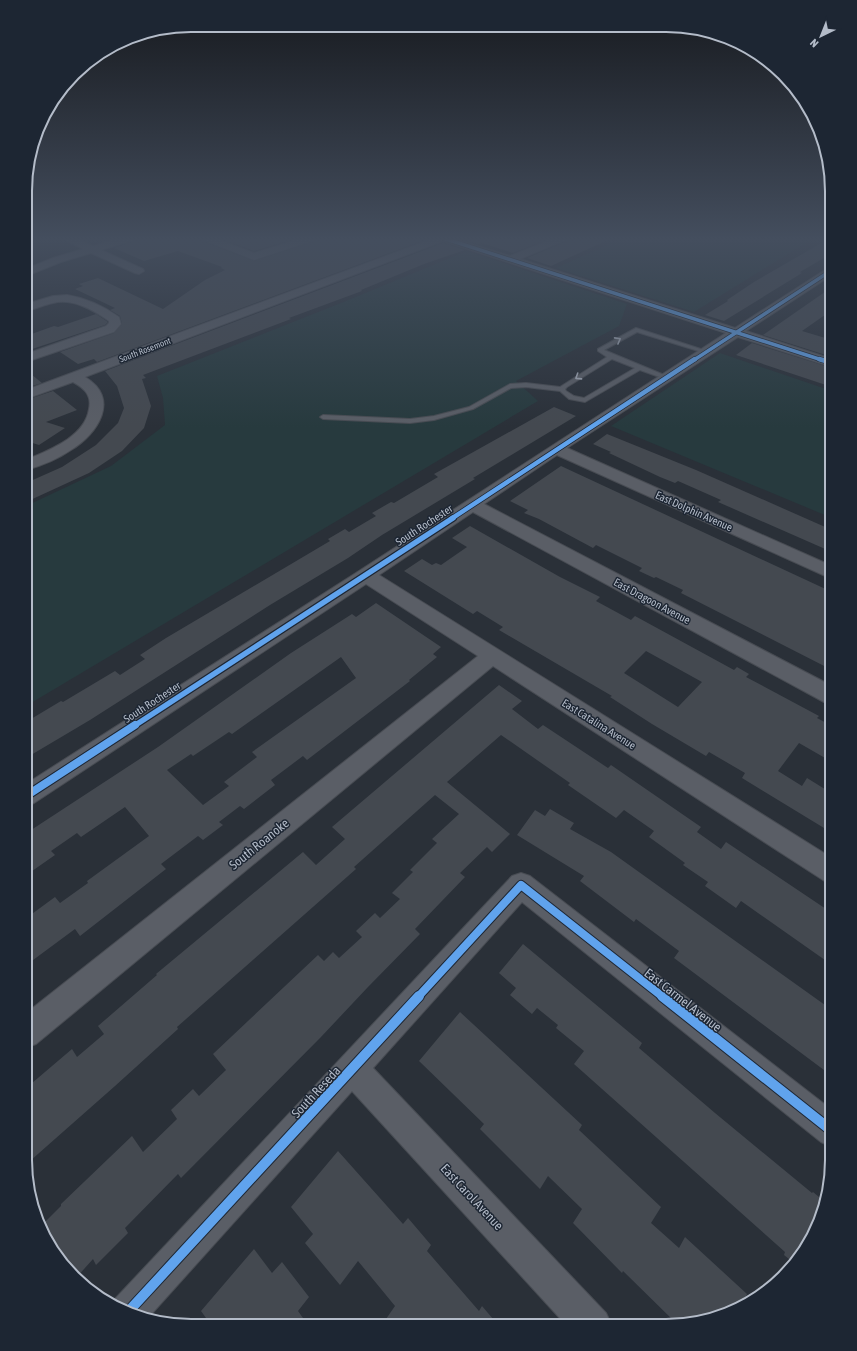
<svg xmlns="http://www.w3.org/2000/svg" width="857" height="1351" font-family="'Asap Condensed',sans-serif">
<style>
.green{fill:#273a3e}
.building{fill:#444950;fill-rule:evenodd}
.lines{fill:none;stroke-linecap:round;stroke-linejoin:round}
.lane-casing{stroke:#484c53;stroke-width:2}
.street-casing{stroke:#484c53;stroke-width:2}
.lane{fill:#5a5e66;fill-rule:evenodd}
.street{fill:#5a5e66;fill-rule:evenodd}
.cycleway-far4-casing{stroke:#1d2633;stroke-width:5}
.cycleway-far3-casing{stroke:#1d2633;stroke-width:6}
.cycleway-far2-casing{stroke:#1d2633;stroke-width:8}
.cycleway-far1-casing{stroke:#1d2633;stroke-width:10}
.cycleway-casing{stroke:#1d2633;stroke-width:12}
.cycleway-far4{stroke:#60a3ed;stroke-width:3.5}
.cycleway-far3{stroke:#60a3ed;stroke-width:4.5}
.cycleway-far2{stroke:#60a3ed;stroke-width:5.5}
.cycleway-far1{stroke:#60a3ed;stroke-width:8}
.cycleway{stroke:#60a3ed;stroke-width:10}
.oneway{stroke:#a2a9b5}
.labels{text-anchor:middle;dominant-baseline:central;stroke-width:3;stroke-linejoin:round;paint-order:stroke}
.far-street-label{font-size:9px;fill:#b4bcc9;stroke:#1d2633}
.street-label{font-size:11px;fill:#b4bcc9;stroke:#1d2633}
.near-street-label{font-size:13px;fill:#b4bcc9;stroke:#1d2633}
.rim{fill:none;stroke:#b4bcc9;stroke-width:2}
</style>
<rect width="100%" height="100%" fill="#2a3038"/>
<g class="green">
<polygon points="623,238 814,238 694,312 556,268"/>
<polygon points="467,251 627,304 619,326 516,381 538,401 26,706 26,506 111,466 165,425 163,398 157,376 346,301"/>
<polygon points="720,353 832,391 832,518 611,426"/>
</g>
<g class="building">
<polygon points="136,238 201,238 202,241 254,261 315,241 317,238 430,238 97,362 94,359 78,364 60,352 114,333 122,324 120,316 110,310 115,308 75,289 83,286 79,284 98,278 163,309 205,280 225,270 221,268 222,267 178,251 144,261 114,248 134,241"/>
<polygon points="219,238 298,238 254,251"/>
<polygon points="456,238 551,238 513,253 482,243 478,244"/>
<polygon points="568,238 612,238 551,266 527,258 567,241"/>
<polygon points="830,238 832,238 832,253 829,255 800,272 802,273 724,321 705,315 728,301 727,300 754,282"/>
<polygon points="443,243 465,250 424,264 361,290 362,291 289,318 291,319 143,375 146,378 142,379 151,406 144,428 122,451 89,473 26,502 26,483 62,467 96,445 118,423 124,408 117,386 105,371"/>
<polygon points="832,287 832,310 802,331 832,340 832,357 763,335"/>
<polygon points="96,314 108,322 105,325 26,351 26,336 54,326 58,327"/>
<polygon points="752,343 832,368 832,387 736,355"/>
<polygon points="26,370 42,383 26,388"/>
<polygon points="53,391 77,410 46,422 65,428 39,445 26,441 26,400"/>
<polygon points="554,407 576,416 473,478 475,479 382,535 348,558 270,605 90,720 31,755 26,749 26,722 61,701 63,702 115,671 120,675 145,659 140,655 166,638 330,541 328,539 345,529 349,532 376,516 372,513 391,502 394,503 438,477 434,474"/>
<polygon points="607,434 696,470 832,530 832,552 718,502 721,500 678,481 675,483 660,477 609,453 611,452 593,444"/>
<polygon points="561,466 832,592 832,670 681,593 683,590 656,577 654,578 639,571 642,568 596,545 593,548 539,519 524,513 528,510 510,501"/>
<path d="M470 526 560 577 600 597 596 601 631 620 635 616 734 670 737 667 749 674 746 677 819 716 817 718 832 726V762L799 743 778 771 802 786 807 778 828 791 824 797 832 802V816L824 828 742 778 745 773 709 752 706 756 652 724 610 697 612 696 499 630 503 627 477 611 473 614 404 571 422 559 432 565 436 563 441 565 467 547 452 538ZM646 651 702 682 678 707 624 673Z"/>
<path d="M376 603 441 647 433 654 437 657 409 680 410 681 307 760 303 756 271 780 275 785 244 809 240 806 219 822 223 825 203 840 198 836 161 864 166 869 80 936 75 929 25 966V919L55 897 60 903 88 883 87 881 149 836 125 807 81 837 77 833 51 851 55 855 25 876V834L158 747 291 653 352 614 356 617ZM341 657 356 678 252 752 257 757 224 782 229 786 203 805 167 770 191 754 193 756 229 732 232 734Z"/>
<polygon points="499,685 522,701 512,709 538,729 543,725 608,768 611,765 701,827 697,832 721,849 726,842 832,913 832,965 741,901 736,908 705,886 708,882 683,865 685,863 649,837 654,831 624,810 616,818 568,785 570,783 501,735 447,782 510,834 492,852 487,847 460,873 465,877 415,929 420,934 368,987 321,1037 181,1178 178,1174 125,1228 128,1233 96,1265 93,1259 76,1278 59,1261 40,1227 61,1206 61,1204 132,1136 143,1152 177,1119 171,1110 193,1089 199,1096 226,1070 213,1054 318,955 324,961 333,952 339,958 362,937 356,931 375,913 380,918 400,899 392,893 413,872 410,870 437,843 432,839 459,814 435,795 354,867 356,869 177,1027 178,1029 115,1086 30,1161 25,1152 25,1089 72,1049 77,1057 104,1034 98,1026 157,975 156,974 303,852 316,865 345,839 332,827"/>
<polygon points="550,809 574,823 570,829 611,852 832,1010 832,1076 674,958 679,951 636,919 634,922 580,881 584,876 517,835 535,810 545,816"/>
<polygon points="523,944 642,1043 639,1048 715,1113 812,1193 813,1192 825,1202 823,1214 804,1253 794,1263 784,1255 785,1252 574,1064 584,1051 556,1028 558,1025 537,1008 532,1014 510,995 516,988 499,973"/>
<polygon points="460,1012 582,1125 579,1130 661,1207 651,1223 679,1248 685,1237 747,1294 741,1307 730,1313 677,1324 623,1271 622,1273 573,1223 582,1209 548,1176 540,1189 480,1129 484,1124 419,1061"/>
<polygon points="338,1151 403,1224 408,1218 431,1245 427,1251 479,1311 482,1306 499,1326 391,1325 386,1319 395,1306 358,1261 340,1285 305,1243 313,1234 291,1207"/>
<polygon points="254,1249 272,1273 282,1262 309,1297 298,1311 308,1325 211,1325 201,1311"/>
</g>
<g class="lines">
<defs>
<path id="lane" d="M636 328 710 352 705 353 637 332 604 350 669 377V379H665L640 370 585 402 569 399 560 391 526 387 511 388 473 409 434 420 410 423 323 419 320 417 323 415 410 419 434 416 469 407 510 384 526 383 560 387 607 357 598 351V349ZM612 359 635 368 584 398 574 396 566 391 565 389 567 387Z"/>
<g id="street">
<polygon points="62,238 75,238 93,246 120,238 135,238 134,240 101,250 143,269 144,271 139,274 135,273 91,253 61,262 26,276 26,269 53,258 83,249"/>
<polygon points="202,238 215,238 254,253 302,238 316,238 315,240 254,260 203,240"/>
<path d="M434 238H452L510 256 554 238H567L566 240 520 259 735 328 828 268 832 267V275L746 331 832 359V367L738 337 567 448 832 566V579L557 455 484 504 832 686V704L824 702 473 512 379 575 832 858V884L823 880 493 666 36 1044 25 1048V1014L478 656 366 584 34 803 26 806V784L359 571 726 333 443 241 85 377C121 398 98 434 71 450 58 459 41 466 26 470V460C49 450 85 437 89 409 92 395 84 388 73 382L26 399V390Z"/>
<path d="M67 295C86 298 103 306 119 317L121 324 114 332 26 362V354L106 326 109 323V321C93 310 73 298 53 303 44 305 35 309 26 311V304L53 296Z"/>
<polygon points="521,873 530,876 832,1110 832,1147 821,1142 522,902 373,1068 606,1313 612,1326 567,1326 352,1091 147,1319 127,1313 112,1305 114,1300 512,876"/>
</g>
</defs>
<use href="#lane" class="lane-casing"/>
<use href="#street" class="street-casing"/>
<use href="#lane" class="lane"/>
<use href="#street" class="street"/>
<defs>
<g id="cycleway-far4">
<polyline points="443,238 822,360"/>
<polyline points="694,360 832,270"/>
</g>
<g id="cycleway-far3">
<polyline points="819,359 832,363"/>
<polyline points="451,519 695,359"/>
</g>
<polyline id="cycleway-far2" points="134,726 453,518"/>
<g id="cycleway-far1">
<polyline points="26,796 135,725"/>
<polyline points="418,997 521,885 663,997"/>
</g>
<g id="cycleway">
<polyline points="662,996 832,1131"/>
<polyline points="127,1313 419,996"/>
</g>
</defs>
<use href="#cycleway-far4" class="cycleway-far4-casing"/>
<use href="#cycleway-far3" class="cycleway-far3-casing"/>
<use href="#cycleway-far2" class="cycleway-far2-casing"/>
<use href="#cycleway-far1" class="cycleway-far1-casing"/>
<use href="#cycleway" class="cycleway-casing"/>
<use href="#cycleway-far4" class="cycleway-far4"/>
<use href="#cycleway-far3" class="cycleway-far3"/>
<use href="#cycleway-far2" class="cycleway-far2"/>
<use href="#cycleway-far1" class="cycleway-far1"/>
<use href="#cycleway" class="cycleway"/>
</g>
<defs><path id="oneway-chevron" d="M-2-3.5L2.5 0L-2 3.5" fill="none" stroke-width="1.6" stroke-linecap="round" stroke-linejoin="round"/></defs>
<g class="oneway">
<use href="#oneway-chevron" transform="translate(618 340) rotate(-29)"/>
<use href="#oneway-chevron" transform="translate(578 377) rotate(147)"/>
</g>
<linearGradient id="sky" x2="0" y2="1"><stop stop-color="#171a1f"/><stop offset="0.56" stop-color="#444e5e"/><stop offset="1" stop-color="#444e5e" stop-opacity="0"/></linearGradient>
<rect width="857" height="427" fill="url(#sky)"/>
<g class="labels">
<g class="far-street-label">
<text transform="translate(145 350) rotate(-21)">South Rosemont</text>
</g>
<g class="street-label">
<text transform="translate(694 511) rotate(24)">East Dolphin Avenue</text>
<text transform="translate(424 525) rotate(-33)">South Rochester</text>
<text transform="translate(652 601) rotate(28)">East Dragoon Avenue</text>
<text transform="translate(152 702) rotate(-33)">South Rochester</text>
<text transform="translate(599 724) rotate(32)">East Catalina Avenue</text>
</g>
<g class="near-street-label">
<text transform="translate(259 844) rotate(-39)">South Roanoke</text>
<text transform="translate(683 1000) rotate(38)">East Carmel Avenue</text>
<text transform="translate(316 1092) rotate(-47)">South Reseda</text>
<text transform="translate(472 1197) rotate(47)">East Carol Avenue</text>
</g>
</g>
<path d="M0 0H857V1351H0ZM191 32H666A159 159 0 0 1 825 191V1160A159 159 0 0 1 666 1319H191A159 159 0 0 1 32 1160V191A159 159 0 0 1 191 32Z" fill="#1d2633" fill-rule="evenodd"/>
<path class="rim" d="M191 32H666A159 159 0 0 1 825 191V1160A159 159 0 0 1 666 1319H191A159 159 0 0 1 32 1160V191A159 159 0 0 1 191 32Z"/>
<g transform="translate(821 36) rotate(223)" stroke="#1d2633" stroke-width="3" paint-order="stroke">
<path d="M0-3L7 15L0 10L-7 15Z" fill="#b4bcc9"/>
<text y="-6" font-size="11" font-weight="bold" text-anchor="middle" fill="#b4bcc9">N</text>
</g>
</svg>
